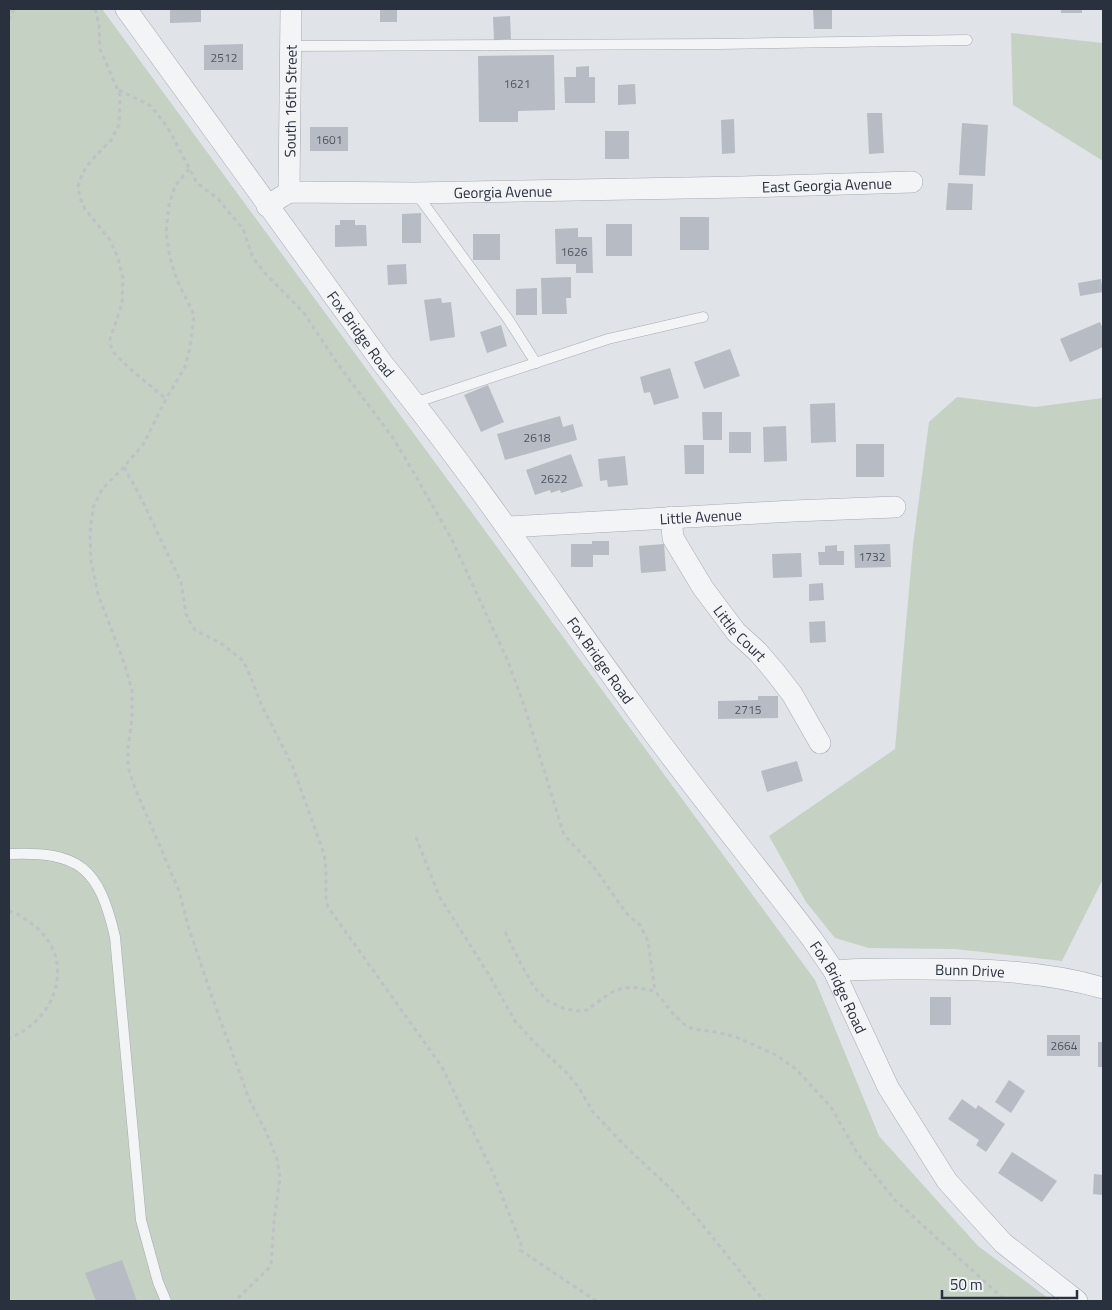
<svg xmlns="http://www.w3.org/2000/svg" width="1112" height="1310" font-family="'Titillium Web',sans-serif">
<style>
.green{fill:#c5d1c2}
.building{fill:#b7bcc4}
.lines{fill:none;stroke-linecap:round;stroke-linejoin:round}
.lane-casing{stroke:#a6aab2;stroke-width:11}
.street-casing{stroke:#a6aab2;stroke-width:22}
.path{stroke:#bec1c6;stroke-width:3;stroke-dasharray:4 4;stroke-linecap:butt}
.lane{stroke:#f2f4f6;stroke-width:10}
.street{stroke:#f2f4f6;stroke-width:21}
.labels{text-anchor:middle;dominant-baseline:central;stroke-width:5;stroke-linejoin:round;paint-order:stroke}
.number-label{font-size:12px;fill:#4d5460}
.street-label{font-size:15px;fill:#2a313e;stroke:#eff2f5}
</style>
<rect width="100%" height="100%" fill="#e0e3e8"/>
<g class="green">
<polygon points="9,9 102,9 815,980 879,1136 978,1246 1052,1301 9,1301"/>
<polygon points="1011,33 1103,43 1103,161 1013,105"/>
<polygon points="957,397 1035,407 1103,398 1103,879 1062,961 955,949 869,948 835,938 806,902 769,836 895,749 913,545 929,422"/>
</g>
<g class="building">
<polygon points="170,9 201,9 201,22 170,23"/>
<rect x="380" y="9" width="17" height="13"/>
<polygon points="813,9 832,9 832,29 814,29"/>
<rect x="1061" y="9" width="21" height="4"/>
<polygon points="510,16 511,39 494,40 493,17"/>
<polygon points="243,44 243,70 204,70 204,45"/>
<polygon points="554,55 555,110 518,111 518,122 479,122 478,56"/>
<polygon points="589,66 589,77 595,77 595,103 565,103 564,77 576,77 576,67"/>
<polygon points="635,84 636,104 618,105 618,85"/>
<polygon points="867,113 882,113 884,153 869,154"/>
<polygon points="734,119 735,153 722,154 721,120"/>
<polygon points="962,123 988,125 985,176 959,175"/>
<rect x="310" y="127" width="38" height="24"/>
<rect x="605" y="131" width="24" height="28"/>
<polygon points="948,183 973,184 972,210 946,210"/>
<polygon points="421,213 421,243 402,243 402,214"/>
<rect x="680" y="217" width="29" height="33"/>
<polygon points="340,220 355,220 355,225 366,225 367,246 335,247 335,225 340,225"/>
<rect x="606" y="224" width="26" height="32"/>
<polygon points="578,228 578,237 592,237 593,273 576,273 576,264 556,264 555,229"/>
<rect x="473" y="234" width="27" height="26"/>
<polygon points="406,264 407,284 388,285 387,265"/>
<polygon points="571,277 571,298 566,298 567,314 542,314 541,278"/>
<polygon points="1101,279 1103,292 1080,296 1078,283"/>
<polygon points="537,288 537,315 516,315 516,289"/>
<polygon points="441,298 442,303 451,302 455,337 430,341 424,300"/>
<polygon points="1100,322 1103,329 1103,347 1070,362 1060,339"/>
<polygon points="501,325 507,346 487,353 480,332"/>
<polygon points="730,349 740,376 704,389 694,362"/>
<polygon points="670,368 679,398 654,405 650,392 644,393 640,377"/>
<polygon points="488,385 504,422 481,432 464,395"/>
<polygon points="835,403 836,442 811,443 810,404"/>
<polygon points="702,412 722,412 722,440 703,440"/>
<polygon points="560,416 563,427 573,424 577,440 505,460 497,434"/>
<polygon points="786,426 787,461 764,462 763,427"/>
<rect x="729" y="432" width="22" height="21"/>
<rect x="856" y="444" width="28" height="33"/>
<polygon points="684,445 704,445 704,474 685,474"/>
<polygon points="571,454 583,486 561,493 560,490 551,493 550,490 535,495 526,470"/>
<polygon points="625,456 628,485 608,487 607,480 600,481 598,459"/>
<polygon points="592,541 609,541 609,555 593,555 593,567 571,567 571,544 592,544"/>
<polygon points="664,544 666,571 641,573 639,546"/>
<polygon points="890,544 891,567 855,568 854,545"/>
<polygon points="837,545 837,551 844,551 844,565 819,565 818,552 825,552 825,546"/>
<polygon points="801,553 802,577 773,578 772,554"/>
<polygon points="823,583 824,600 809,601 809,584"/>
<polygon points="825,621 826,642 810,643 809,622"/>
<polygon points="758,696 778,696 778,718 718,719 718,701 758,700"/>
<polygon points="797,761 803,781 767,792 761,771"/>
<rect x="930" y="997" width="21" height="28"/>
<rect x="1047" y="1035" width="33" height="21"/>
<rect x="1098" y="1042" width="5" height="25"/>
<polygon points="1009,1080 1025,1091 1011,1113 995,1102"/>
<polygon points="962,1099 976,1109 978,1105 1005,1124 986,1152 976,1145 979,1140 948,1119"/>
<polygon points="1012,1152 1057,1181 1042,1202 998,1173"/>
<polygon points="1094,1174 1103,1175 1103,1195 1093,1194"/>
<polygon points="122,1260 137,1301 96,1301 85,1273"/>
</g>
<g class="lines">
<defs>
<g id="lane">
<polyline points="291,46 718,44 967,40"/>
<polyline points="416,193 508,319 536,363"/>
<polyline points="414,403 608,339 703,317"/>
<path d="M9 854C80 851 99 868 115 937L141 1220 158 1282 166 1301"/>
</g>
<g id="street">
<path id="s1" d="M126 9 383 364C472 473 550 591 633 705 690 785 753 861 812 939L834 971 888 1087 947 1181 1003 1243 1077 1301"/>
<path id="s2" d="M289 192 291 9"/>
<path id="s3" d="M267 206 289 192 415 193 742 187 912 182"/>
<path id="s4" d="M671 517 673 538 703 588 736 632 758 652 775 672 792 694 820 743"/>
<path id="s5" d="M507 527 793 511 895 507"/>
<path id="s6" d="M834 971C864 968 893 969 922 969 982 969 1045 971 1103 988"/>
</g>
</defs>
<use href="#lane" class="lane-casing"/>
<use href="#street" class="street-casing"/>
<g class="path">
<polyline points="95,9 99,25 100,49 120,95 119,125 111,140 91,161 83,172 78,186 80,198 85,209 110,240 118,258 123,278 122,304 110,339 111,346 114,353 128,367 166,399"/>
<polyline points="9,20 14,9"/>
<polyline points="119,90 151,106 168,128 197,183 218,199 243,229 253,258 265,273 304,313 337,363 393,438 414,473 451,538 507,659 524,705 564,835 593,866 627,914 640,925 648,941 655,991"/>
<polyline points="189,169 175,186 169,205 166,232 170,258 177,280 194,315 190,347 185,367 166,399 144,443 124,467 102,489 93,508 90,533 91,561 98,594 125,665 132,691 132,718 128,749 128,767 135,788 179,891 189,929 211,994 249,1099 267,1134 277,1159 280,1178 274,1221 271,1266 235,1301"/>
<polyline points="124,467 140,496 181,582 186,614 190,622 195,630 222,644 241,659 247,668 261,704 292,765 324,854 326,868 326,900 328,907 442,1067 493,1173 521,1244 520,1250 596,1301"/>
<polyline points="416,837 439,896 489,975 515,1021 534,1042 568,1074 579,1088 593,1112 625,1146 671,1189 697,1218 764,1301"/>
<path d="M9 911C18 913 25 919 32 924 78 958 57 1020 9 1038"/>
<polyline points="505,932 520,962 534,987 548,1001 563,1008 576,1011 587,1010 610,993 620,989 632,987 655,991 675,1016 685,1025 693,1029 717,1032 736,1037 776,1055 796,1069 831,1107 857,1153 895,1200 1006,1301"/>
</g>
<use href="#lane" class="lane"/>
<use href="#street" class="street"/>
</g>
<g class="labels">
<g class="number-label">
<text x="224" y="57">2512</text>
<text x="517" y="83">1621</text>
<text x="329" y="139">1601</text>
<text x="574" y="251">1626</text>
<text x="537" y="437">2618</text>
<text x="554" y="478">2622</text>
<text x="872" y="556">1732</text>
<text x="748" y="709">2715</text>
<text x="1064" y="1045">2664</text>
</g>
<g class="street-label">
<text stroke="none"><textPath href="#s2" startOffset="91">South 16th Street</textPath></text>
<text stroke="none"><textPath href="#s3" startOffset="564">East Georgia Avenue</textPath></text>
<text stroke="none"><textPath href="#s3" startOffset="240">Georgia Avenue</textPath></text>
<text stroke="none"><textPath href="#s1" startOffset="401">Fox Bridge Road</textPath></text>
<text stroke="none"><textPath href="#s5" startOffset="194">Little Avenue</textPath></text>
<text stroke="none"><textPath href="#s4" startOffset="138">Little Court</textPath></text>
<text stroke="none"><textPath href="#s1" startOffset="806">Fox Bridge Road</textPath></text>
<text stroke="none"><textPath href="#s6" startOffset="136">Bunn Drive</textPath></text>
<text stroke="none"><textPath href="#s1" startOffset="1211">Fox Bridge Road</textPath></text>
</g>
</g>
<rect width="1112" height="1310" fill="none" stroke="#2a313e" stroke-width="20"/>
<path d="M942 1290v8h135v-8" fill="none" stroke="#2a313e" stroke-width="2.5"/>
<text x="950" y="1290" font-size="15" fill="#2a313e" stroke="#eff2f5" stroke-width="4" paint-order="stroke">50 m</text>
</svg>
